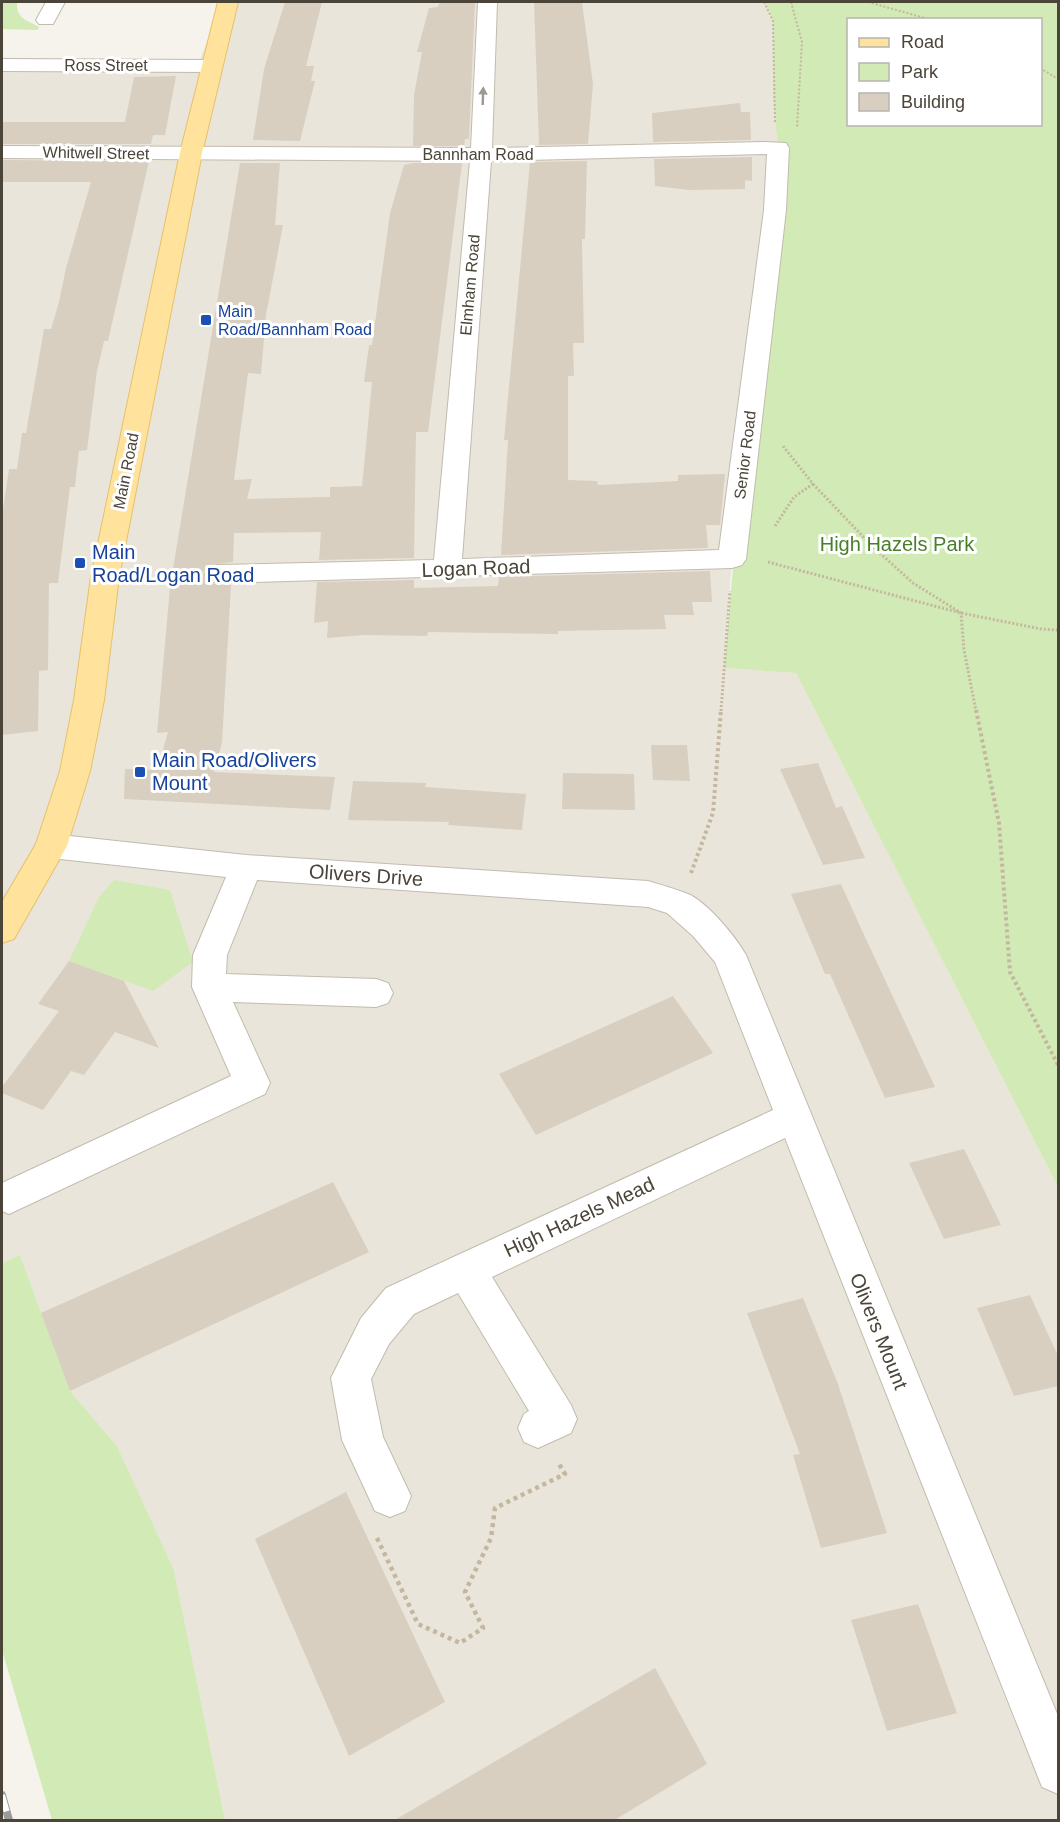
<svg xmlns="http://www.w3.org/2000/svg" width="1060" height="1822" font-family="Helvetica,sans-serif">
<style>
.residential{fill:#eae5da}
.green{fill:#d2eab5;fill-rule:evenodd}
.building{fill:#d8cfc1}
.lines{fill:none;stroke-linecap:round;stroke-linejoin:round}
.minor-casing{stroke:#c2bbae;stroke-width:2}
.major-casing{stroke:#e6c16a;stroke-width:2}
.path-far3{stroke:#c4b79f;stroke-width:2;stroke-dasharray:2 2;stroke-linecap:butt}
.path-far2{stroke:#c4b79f;stroke-width:3;stroke-dasharray:2 2;stroke-linecap:butt}
.path-far1{stroke:#c4b79f;stroke-width:4;stroke-dasharray:3 3;stroke-linecap:butt}
.path{stroke:#c4b79f;stroke-width:4.5;stroke-dasharray:4 4;stroke-linecap:butt}
.minor{fill:#fff;fill-rule:evenodd}
.major{fill:#ffe39c;fill-rule:evenodd}
.rail-casing{stroke:#9a9a9a;stroke-width:8}
.rail{stroke:#fff;stroke-width:6;stroke-dasharray:17;stroke-linecap:butt}
.oneway{fill:#9c9892}
.transit-dot{fill:#1a4fb4;stroke:#fff;stroke-width:2}
.labels{text-anchor:middle;dominant-baseline:central;stroke-width:6;stroke-linejoin:round;paint-order:stroke}
.far-street-label{font-size:16px;fill:#4b4439;stroke:#fff}
.far-transit-label{font-size:16px;fill:#164399;stroke:#fff;text-anchor:start}
.park-label{font-size:20px;fill:#4a7f2a;stroke:#fff}
.transit-label{font-size:20px;fill:#164399;stroke:#fff;text-anchor:start}
.street-label{font-size:20px;fill:#4b4439;stroke:#fff}
</style>
<rect width="100%" height="100%" fill="#f6f3ec"/>
<polygon class="residential" points="222,2 764,2 773,21 773,100 778,148 732,559 724,668 796,673 1058,1187 1058,1820 225,1820 174,1570 117,1446 70,1391 20,1255 2,1263 2,58 200,60"/>
<g class="green">
<path d="M2 2H17C16 19 27 20 39 27L38 30 2 29Z"/>
<path d="M764 2H1058V1187L796 673 724 668 737 524 778 148 773 100V21ZM848 20H1040V124H848Z"/>
<polygon points="114,880 170,890 193,962 153,991 69,961 99,897"/>
<polygon points="20,1255 70,1391 117,1446 174,1570 225,1820 52,1820 2,1650 2,1263"/>
</g>
<g class="building">
<polygon points="285,2 322,2 306,66 314,66 311,81 315,81 300,141 253,140 264,69"/>
<polygon points="440,2 475,2 469,139 465,139 464,146 413,146 414,95 422,52 417,52 429,8 438,7"/>
<polygon points="534,2 582,2 593,84 588,144 539,145"/>
<polygon points="176,76 165,135 153,135 151,144 2,144 2,122 125,122 134,77"/>
<polygon points="740,103 741,112 750,112 751,140 653,142 652,113"/>
<polygon points="752,157 752,181 745,180 745,189 689,190 655,186 654,159"/>
<polygon points="2,160 149,161 108,341 104,341 97,371 87,450 79,451 75,487 70,487 58,583 49,583 48,670 39,671 38,731 2,735 2,516 9,469 17,469 22,433 26,433 44,329 51,329 59,302 66,268 91,182 2,182"/>
<polygon points="587,161 585,239 582,239 584,343 573,343 574,376 568,376 568,480 597,481 598,485 678,481 678,475 725,474 720,525 706,525 708,548 501,555 508,440 504,440 530,162"/>
<polygon points="240,163 280,163 275,225 283,225 266,315 261,374 248,373 234,480 252,479 247,499 330,497 330,487 362,486 372,382 364,382 369,345 372,345 390,213 404,165 413,163 462,163 428,432 416,432 414,558 319,560 321,532 234,533 233,562 209,565 203,573 209,583 231,585 222,743 214,772 335,777 330,810 124,799 125,769 157,770 168,732 157,733 170,587"/>
<polygon points="710,571 712,602 692,602 694,615 664,615 666,629 558,631 558,634 428,632 427,636 364,635 327,638 328,621 314,623 317,582 414,580 414,588 498,586 499,577"/>
<polygon points="651,745 687,745 690,781 653,780"/>
<polygon points="818,763 836,808 842,806 865,858 823,865 780,769"/>
<polygon points="563,773 634,774 635,810 562,809"/>
<polygon points="353,781 426,783 425,787 526,794 522,830 448,825 449,822 348,820"/>
<polygon points="841,884 859,924 935,1087 885,1098 830,974 825,974 791,894"/>
<polygon points="69,961 124,981 159,1048 115,1032 84,1075 71,1071 43,1110 2,1093 2,1087 59,1011 38,1004"/>
<polygon points="673,996 713,1053 536,1135 499,1074"/>
<polygon points="964,1149 1001,1225 944,1239 909,1163"/>
<polygon points="333,1182 369,1252 70,1391 41,1313"/>
<polygon points="1030,1295 1059,1358 1059,1386 1014,1396 977,1308"/>
<polygon points="803,1298 838,1384 887,1533 821,1548 793,1455 800,1454 747,1313"/>
<polygon points="346,1492 445,1702 349,1756 255,1539"/>
<polygon points="918,1604 957,1713 887,1731 851,1620"/>
<polygon points="655,1668 707,1764 613,1821 393,1821"/>
</g>
<g class="lines">
<defs>
<g id="minor">
<polygon points="46,2 65,2 53,24 39,24 36,20"/>
<path d="M478 2H497L492 148 764 142 786 143 789 148 786 210 746 559 742 565 732 568 219 583 209 581 205 574 209 567 219 565 434 560 470 161 2 158V146L471 148ZM767 154 764 210 719 550 462 559 491 161Z"/>
<polygon points="2,59 211,60 218,62 221,66 218,70 211,72 2,71"/>
<path d="M51 834 246 855 648 881C661 885 676 889 688 894 707 902 736 937 746 955L1058 1716V1794L1042 1787 785 1138 492 1277 571 1405 577 1419 571 1433 538 1448 524 1442 518 1428 524 1414 529 1411 458 1293 414 1314 389 1344 371 1379 383 1437 411 1496 405 1511 390 1517 375 1511 342 1440 331 1378 361 1318 386 1288 773 1110 715 962 693 936 667 913 648 907 257 880 227 955 226 974 376 979 388 983 393 993 388 1003 376 1007 233 1002 270 1083 265 1094 9 1214 2 1211V1183L231 1076 192 987 193 955 226 877 51 858 40 855 35 846 40 837Z"/>
</g>
<polygon id="major" points="218,2 238,2 202,153 119,577 104,700 90,771 67,846 14,939 2,943 2,902 36,844 60,771 74,700 91,577 180,153"/>
</defs>
<use href="#minor" class="minor-casing"/>
<use href="#major" class="major-casing"/>
<g class="path-far3">
<polyline points="764,2 773,21 775,122"/>
<polyline points="791,2 802,42 797,127"/>
<polyline points="868,2 932,20"/>
<polyline points="1040,68 1058,79"/>
</g>
<g class="path-far2">
<polyline points="813,484 872,546 913,583 961,613 964,650 976,711"/>
<polyline points="775,526 794,497 813,484 783,446"/>
<polyline points="768,562 961,613 1041,629 1058,630"/>
<polyline points="142,576 186,575"/>
<polyline points="721,711 730,591"/>
</g>
<g class="path-far1">
<polyline points="976,710 999,823 1010,972 1058,1065"/>
<polyline points="691,873 713,813 721,710"/>
</g>
<polyline class="path" points="377,1538 418,1624 460,1643 483,1628 465,1592 491,1538 495,1508 565,1474 558,1462"/>
<use href="#minor" class="minor"/>
<use href="#major" class="major"/>
<defs>
<polyline id="rail" points="2,1795 9,1820"/>
</defs>
<use href="#rail" class="rail-casing"/>
<use href="#rail" class="rail"/>
</g>
<defs><path id="oneway-solid" d="M-6-.8H1V-3.2L6.5 0L1 3.2V.8H-6Z" transform="scale(1.5)"/></defs>
<use class="oneway" href="#oneway-solid" transform="translate(483 96) rotate(-88)"/>
<g class="transit-dot">
<rect x="200" y="314" width="12" height="12" rx="3"/>
<rect x="74" y="557" width="12" height="12" rx="3"/>
<rect x="134" y="766" width="12" height="12" rx="3"/>
</g>
<g class="labels">
<g class="far-street-label">
<text x="106" y="65">Ross Street</text>
<text transform="translate(96 153) rotate(1)">Whitwell Street</text>
<text x="478" y="154">Bannham Road</text>
<text transform="translate(470 285) rotate(-85)">Elmham Road</text>
<text transform="translate(745 455) rotate(-83)">Senior Road</text>
<text transform="translate(126 471) rotate(-79)">Main Road</text>
</g>
<g class="far-transit-label">
<text x="218" y="311">Main<tspan x="218" dy="18">Road/Bannham Road</tspan></text>
</g>
<g class="park-label">
<text x="897" y="544">High Hazels Park</text>
</g>
<g class="transit-label">
<text x="92" y="552">Main<tspan x="92" dy="23">Road/Logan Road</tspan></text>
<text x="152" y="760">Main Road/Olivers<tspan x="152" dy="23">Mount</tspan></text>
</g>
<g class="street-label">
<text transform="translate(476 568) rotate(-2)">Logan Road</text>
<text transform="translate(366 875) rotate(4)">Olivers Drive</text>
<text transform="translate(579 1217) rotate(-25)">High Hazels Mead</text>
<text transform="translate(879 1331) rotate(68)">Olivers Mount</text>
</g>
</g>
<rect width="1060" height="1822" fill="none" stroke="#4b4439" stroke-width="6"/>
<rect x="847" y="18" width="195" height="108" fill="#ffffff" stroke="#b7b4b0" stroke-width="1.5"/>
<rect x="859" y="38" width="30" height="9" fill="#ffe39c" stroke="#b7b4b0" stroke-width="1.5"/>
<text x="901" y="48" font-size="18" fill="#4b4439">Road</text>
<rect x="859" y="63" width="30" height="18" fill="#d2eab5" stroke="#b7b4b0" stroke-width="1.5"/>
<text x="901" y="78" font-size="18" fill="#4b4439">Park</text>
<rect x="859" y="93" width="30" height="18" fill="#d8cfc1" stroke="#b7b4b0" stroke-width="1.5"/>
<text x="901" y="108" font-size="18" fill="#4b4439">Building</text>
</svg>
